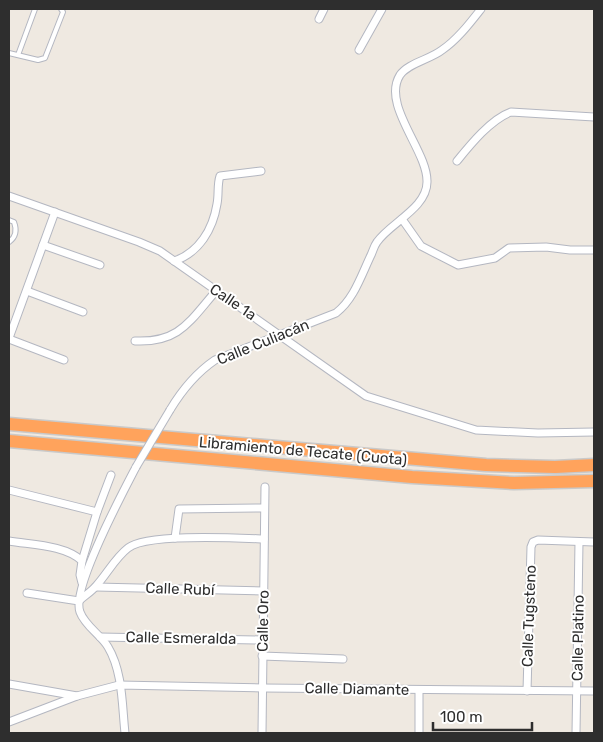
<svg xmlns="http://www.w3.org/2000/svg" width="603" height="742" font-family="Rubik,sans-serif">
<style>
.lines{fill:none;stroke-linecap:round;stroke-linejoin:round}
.service-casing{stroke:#b4b7c1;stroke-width:6}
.minor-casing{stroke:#b4b7c1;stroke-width:9}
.motorway-casing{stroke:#c9c9c9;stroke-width:15}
.service{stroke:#fff;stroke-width:4}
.minor{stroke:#fff;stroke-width:7}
.motorway{stroke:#ffa35c;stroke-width:12}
.minor-bridge-casing{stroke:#b4b7c1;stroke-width:9;stroke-linecap:butt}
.minor-bridge{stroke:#fff;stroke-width:7}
.labels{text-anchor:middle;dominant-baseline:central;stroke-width:4;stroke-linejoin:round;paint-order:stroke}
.street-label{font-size:15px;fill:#2e2e2e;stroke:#fff}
</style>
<rect width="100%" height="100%" fill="#efe9e1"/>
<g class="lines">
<defs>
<g id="service">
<polyline points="9,53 38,60 45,58 63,12 61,9"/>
<polyline points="18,55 35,9"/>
<path d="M9 220 14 222C17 230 16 237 9 242"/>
</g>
<g id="minor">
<polyline points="319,19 324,9"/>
<polyline points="359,50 382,9"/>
<path d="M457 161C470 145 491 119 511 112L594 117"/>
<polyline points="9,196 139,242 160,251 366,396 476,430 538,433 594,432"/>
<polyline points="402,219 421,246 458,265 495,258 509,248 546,247 570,250 594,250"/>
<polyline points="43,245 100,265"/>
<path d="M174 261C199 253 213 229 217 204 219 194 217 185 220 176L261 171"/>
<polyline points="27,291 83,312"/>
<polyline points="9,338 55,212"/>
<polyline points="9,339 64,360"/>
<path d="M135 341C179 343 189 322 216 291"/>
<path d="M170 410C182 390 196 373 215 360L336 313C354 299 361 276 371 255 373 251 374 246 377 242 390 223 427 208 427 182 428 151 381 105 400 75 408 63 431 59 442 50 457 40 470 23 481 9"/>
<polyline points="9,490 97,512"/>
<polyline points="175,538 179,509 264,508"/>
<path d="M9 541C32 545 65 545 82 561L80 575 82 583"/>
<polyline points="82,561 97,512 111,475"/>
<polyline points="96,587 264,591"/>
<polyline points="27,593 79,601"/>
<path d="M79 601C84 596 91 592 96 586 107 574 115 558 128 548 146 533 237 538 264 539"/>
<polyline points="100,637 262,640"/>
<polyline points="262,656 343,659"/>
<polyline points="9,684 77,696"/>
<polyline points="527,691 531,547 533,542 538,540 594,542"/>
<polyline points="9,722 77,696 119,685 263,688 594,691"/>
<path d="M125 733C122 706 123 672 108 647 101 635 85 626 80 612 71 589 123 492 136 467"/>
<polyline points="262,733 265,487"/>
<polyline points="419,733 419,690"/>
<polyline points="576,733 579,542"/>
</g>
<g id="motorway">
<polyline points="9,424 486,465 555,467 594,465"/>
<polyline points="9,441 412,477 514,483 594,481"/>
</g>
</defs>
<use href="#service" class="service-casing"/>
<use href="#minor" class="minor-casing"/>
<use href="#motorway" class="motorway-casing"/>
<use href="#service" class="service"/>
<use href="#minor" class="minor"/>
<use href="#motorway" class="motorway"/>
<defs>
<polyline id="minor-bridge" points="136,467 170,410"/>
</defs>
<use href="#minor-bridge" class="minor-bridge-casing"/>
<use href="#minor-bridge" class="minor-bridge"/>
</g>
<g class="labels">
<g class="street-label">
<text transform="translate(233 302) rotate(34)">Calle 1a</text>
<text transform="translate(263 342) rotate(-22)">Calle Culiacán</text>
<text transform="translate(303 451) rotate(5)">Libramiento de Tecate (Cuota)</text>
<text transform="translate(180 589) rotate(2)">Calle Rubí</text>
<text transform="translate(529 616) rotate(-88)">Calle Tugsteno</text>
<text transform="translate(263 621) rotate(-89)">Calle Oro</text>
<text transform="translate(181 638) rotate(1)">Calle Esmeralda</text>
<text transform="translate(578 638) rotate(-89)">Calle Platino</text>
<text transform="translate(357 689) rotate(1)">Calle Diamante</text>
</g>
</g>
<rect width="603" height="742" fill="none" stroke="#2e2e2e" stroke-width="20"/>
<path d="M433 722v8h99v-8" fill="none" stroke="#2e2e2e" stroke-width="2.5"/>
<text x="440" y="722" font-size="15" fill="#2e2e2e" stroke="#ffffff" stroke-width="4" paint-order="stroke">100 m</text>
</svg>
